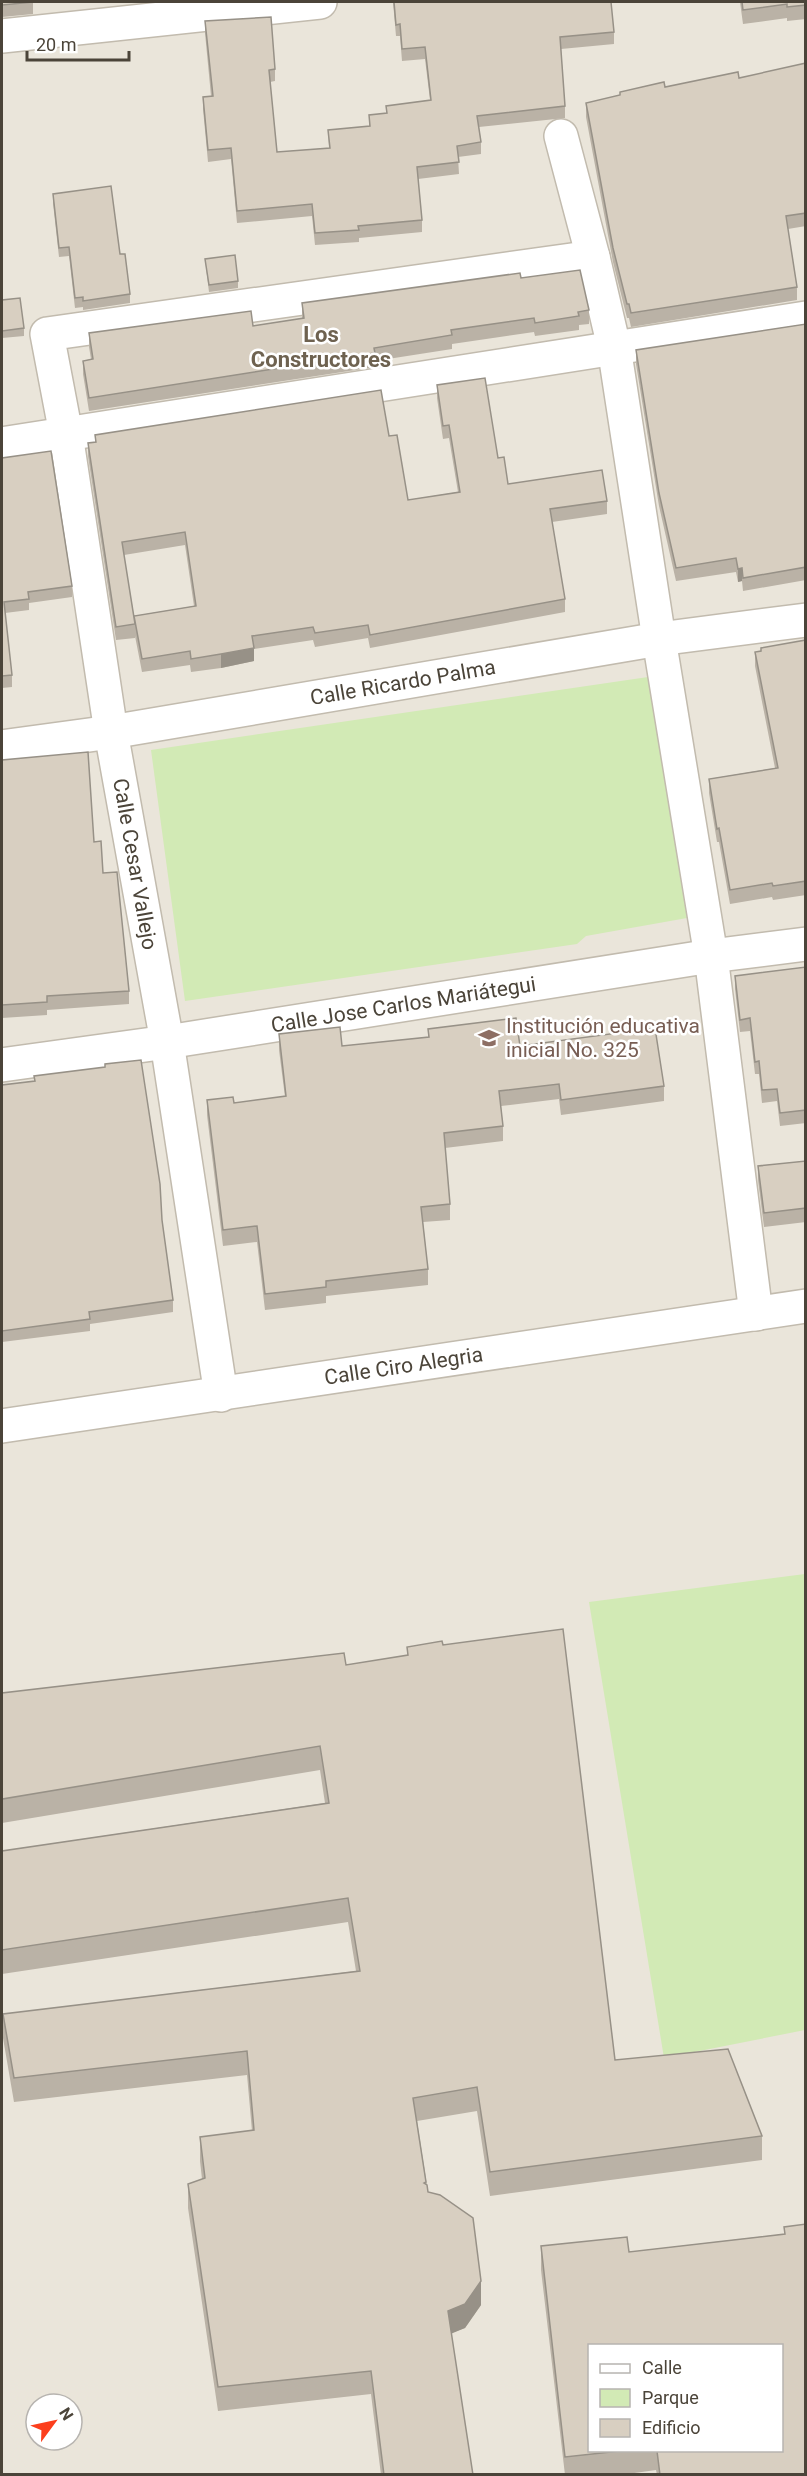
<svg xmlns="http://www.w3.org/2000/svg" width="807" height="2476" font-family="Roboto,sans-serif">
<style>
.residential{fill:#eae5da;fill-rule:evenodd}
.green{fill:#d2eab5}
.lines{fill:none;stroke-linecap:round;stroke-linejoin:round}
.minor-casing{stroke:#c2bbae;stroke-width:36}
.minor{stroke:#fff;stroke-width:33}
.wall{fill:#bab2a6;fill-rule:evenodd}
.shaded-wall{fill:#979187}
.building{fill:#d8cfc1;stroke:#979187;stroke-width:1.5}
.labels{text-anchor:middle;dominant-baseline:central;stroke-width:5;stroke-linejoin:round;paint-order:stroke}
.street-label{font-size:21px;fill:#4b4439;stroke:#fff}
.education-label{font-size:21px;fill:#785e54;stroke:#fff;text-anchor:start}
.neighbourhood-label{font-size:22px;font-weight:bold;fill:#6e6250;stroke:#fff}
</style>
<rect width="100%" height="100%" fill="#f6f3ec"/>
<path class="residential" d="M2 2H805V2474H2ZM590 2346H782V2450H590ZM36 2404H72V2440H36Z"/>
<g class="green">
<polygon points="648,677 687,918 586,936 577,944 185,1001 151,750"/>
<polygon points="805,1574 805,2030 664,2058 589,1602"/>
</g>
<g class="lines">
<defs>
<g id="minor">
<polyline points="2,36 320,2"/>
<polyline points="561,136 593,257 614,347 659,639 711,956 756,1314"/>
<polyline points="2,444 806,318"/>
<path id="s1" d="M2 747 111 732 659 639 806 620"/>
<path id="s2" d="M2 1065 167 1042 711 956 806 944"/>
<polyline points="221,1395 167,1042 111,732 66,434 47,334 593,257"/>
<path id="s3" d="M2 1426 806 1306"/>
</g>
</defs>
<use href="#minor" class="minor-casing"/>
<use href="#minor" class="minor"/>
</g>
<g class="wall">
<polygon points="2,2 33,2 33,14 2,17"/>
<polygon points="393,2 614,32 614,44 561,49 565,106 565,118 479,127 481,142 481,154 458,157 459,174 418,179 422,220 422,232 359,238 359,242 315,245 312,216 237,223 231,159 208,162 203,109 203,97 211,96 205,33 205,21 275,69 275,81 270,82 277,152 329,148 328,130 369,126 369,115 386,113 386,106 430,100 425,59 402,61 400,36 396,36"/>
<polygon points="740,2 806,2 806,19 787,21 787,18 743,24"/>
<polygon points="806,63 806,226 788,229 797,287 797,300 631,327 629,318 627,318 613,262 586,117 586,103 620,96 620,92 739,78"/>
<polygon points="53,194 120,254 130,294 130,303 83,310 83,307 75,308 69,256 59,257 53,203"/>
<polygon points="205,259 238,281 238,288 209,292"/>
<polygon points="521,278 589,310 589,324 579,325 579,330 535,336 534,332 452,344 452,349 375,361 375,367 89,411 83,374 83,361 91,359 89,347 89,333 253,326 302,319 302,303"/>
<polygon points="2,300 24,328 24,336 2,338"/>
<polygon points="806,324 806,580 743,591 742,581 738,582 736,572 676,581 659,506 636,364 636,350"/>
<path d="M437 385 498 458 508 484 607 501V514L552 522 565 599V612L370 648 368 638 315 647 313 640 254 649V661L221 668 191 672 190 665 142 672 135 636V638L116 640 88 456V443L95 442V435L389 436 408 500 458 492 449 438 443 439 437 398ZM185 545 194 606 134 616 124 555Z"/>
<polygon points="2,458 72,586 72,597 29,603 29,610 5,613 12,675 12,687 2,688"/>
<polygon points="806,640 806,895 773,900 772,897 730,904 719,842 717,842 709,793 709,779 775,768 755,666 755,652"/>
<polygon points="2,760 94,842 103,873 129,991 129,1004 47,1010 47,1015 2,1018"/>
<polygon points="806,967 806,1123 780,1126 777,1101 762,1103 759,1074 755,1074 750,1031 740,1032 735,989 735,976"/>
<polygon points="428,1029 520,1046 664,1086 664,1101 561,1115 559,1099 501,1106 503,1126 503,1141 445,1148 450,1204 450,1220 423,1222 428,1269 428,1285 326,1296 326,1303 265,1310 257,1242 223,1246 207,1115 207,1100 234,1103 285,1097 279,1050 279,1034 342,1046 428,1037"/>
<polygon points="34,1076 162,1220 173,1300 173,1312 90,1324 90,1331 2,1342 2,1085 34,1081"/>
<polygon points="806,1161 806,1222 764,1227 758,1180 758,1166"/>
<polygon points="443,1645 615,2060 762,2136 762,2160 490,2196 477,2111 417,2121 428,2192 481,2305 465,2328 451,2333 473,2475 381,2475 371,2394 218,2411 188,2208 188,2184 202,2179 200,2161 200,2137 252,2131 247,2075 14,2102 3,2038 3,2014 356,1971 348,1922 2,1974 2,1851 325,1803 320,1770 2,1823 2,1693 346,1665 407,1656 407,1647"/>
<path d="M784 2227 806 2475H657L656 2470 620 2475H565L541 2270V2246L629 2252 784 2234ZM782 2346V2451H590Z"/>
</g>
<g class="shaded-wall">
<polygon points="742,568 742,581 738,582 738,569"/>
<polygon points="254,648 254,661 221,668 221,654"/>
<polygon points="481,2281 481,2305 465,2328 448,2335 448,2311"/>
</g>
<g class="building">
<polygon points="2,2 33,2 2,5"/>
<polygon points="394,2 611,2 614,32 560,37 565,106 477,116 481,142 457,146 459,162 417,167 422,220 358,226 359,230 315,233 312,204 237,211 231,148 208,150 203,97 213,96 205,21 271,17 275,69 269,70 277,152 330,148 328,130 370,126 369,115 387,113 386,106 431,100 425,47 402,49 400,24 396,25"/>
<polygon points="742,2 806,2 806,5 787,7 787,4 743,10"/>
<polygon points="806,63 806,213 786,216 797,287 631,313 629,304 627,304 613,248 586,103 620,95 620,92 664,82 665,87 738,72 739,78"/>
<polygon points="111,186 120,254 125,254 130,294 83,301 83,297 75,298 69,247 59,248 53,194"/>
<polygon points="235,255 238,281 209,285 205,259"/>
<polygon points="580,270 589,310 578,312 579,316 535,323 534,318 451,330 452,335 374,348 375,353 89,398 83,361 93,359 89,333 251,311 253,326 304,318 302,303 520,273 521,278"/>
<polygon points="20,298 24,328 2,331 2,300"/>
<polygon points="806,324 806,567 743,578 742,568 738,569 736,558 676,568 659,493 636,350"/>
<polygon points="485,378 498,458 504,457 508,484 602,470 607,501 550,509 565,599 370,635 368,625 315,633 313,627 252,636 254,648 221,654 191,659 190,651 142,659 134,616 196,606 185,532 122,542 135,624 116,627 88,443 96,442 95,435 381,390 389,436 397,435 408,500 460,492 449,425 443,426 437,385"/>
<polygon points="51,451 72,586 28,592 29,599 4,602 12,675 2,676 2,458"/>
<polygon points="806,640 806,881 773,886 772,883 730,890 719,828 717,829 709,779 778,768 755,652 761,651 761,648"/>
<polygon points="88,752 94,842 101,841 103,873 117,872 129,991 47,996 47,1002 2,1005 2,760"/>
<polygon points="806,967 806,1110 780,1113 777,1089 762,1090 759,1061 755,1062 750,1018 740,1020 735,976"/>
<polygon points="516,1018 520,1046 655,1028 664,1086 561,1100 559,1084 499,1091 503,1126 444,1133 450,1204 421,1207 428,1269 326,1281 326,1287 265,1294 257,1226 223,1230 207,1100 233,1097 234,1103 286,1096 279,1034 340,1027 342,1046 429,1037 428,1029"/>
<polygon points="141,1060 160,1184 162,1220 173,1300 89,1312 90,1319 2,1331 2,1085 35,1081 34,1076 105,1067 105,1064"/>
<polygon points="806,1161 806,1208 764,1213 758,1166"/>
<polygon points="563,1629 615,2060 728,2049 762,2136 490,2172 477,2087 413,2098 426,2182 424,2183 427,2185 428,2192 440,2195 473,2218 481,2281 465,2304 448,2311 473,2475 384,2475 371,2371 218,2387 188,2184 205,2178 200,2137 254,2130 247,2051 14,2078 3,2014 360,1971 348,1898 2,1950 2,1851 329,1803 320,1746 2,1799 2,1693 344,1653 346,1665 408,1655 407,1647 442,1641 443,1645"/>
<polygon points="806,2224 806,2475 660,2475 657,2451 782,2451 782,2346 590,2346 590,2451 620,2451 565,2457 541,2246 627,2237 629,2252 785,2234 784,2227"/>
</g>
<defs>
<symbol id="school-bare" viewBox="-9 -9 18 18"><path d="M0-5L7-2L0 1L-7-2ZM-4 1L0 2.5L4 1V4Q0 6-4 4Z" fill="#8d6e63" stroke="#fff" stroke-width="2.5" paint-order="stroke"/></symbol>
</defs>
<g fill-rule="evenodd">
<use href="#school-bare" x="474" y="1023" width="30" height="30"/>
</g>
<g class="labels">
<g class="street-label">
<text stroke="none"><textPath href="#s1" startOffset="406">Calle Ricardo Palma</textPath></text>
<text transform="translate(135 864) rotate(80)">Calle Cesar Vallejo</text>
<text stroke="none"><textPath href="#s2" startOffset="406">Calle Jose Carlos Mariátegui</textPath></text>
<text stroke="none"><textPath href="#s3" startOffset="406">Calle Ciro Alegria</textPath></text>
</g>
<g class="education-label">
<text x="506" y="1026">Institución educativa<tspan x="506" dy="24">inicial No. 325</tspan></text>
</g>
<g class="neighbourhood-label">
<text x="321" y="334">Los<tspan x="321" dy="25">Constructores</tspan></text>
</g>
</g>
<rect width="807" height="2476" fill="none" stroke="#4b4439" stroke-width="6"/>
<rect x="588" y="2344" width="195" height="108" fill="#ffffff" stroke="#b7b4b0" stroke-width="1.5"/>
<rect x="600" y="2364" width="30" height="9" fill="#ffffff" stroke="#b7b4b0" stroke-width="1.5"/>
<text x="642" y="2374" font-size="18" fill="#4b4439">Calle</text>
<rect x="600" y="2389" width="30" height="18" fill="#d2eab5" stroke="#b7b4b0" stroke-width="1.5"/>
<text x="642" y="2404" font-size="18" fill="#4b4439">Parque</text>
<rect x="600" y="2419" width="30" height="18" fill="#d8cfc1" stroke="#b7b4b0" stroke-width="1.5"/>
<text x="642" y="2434" font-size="18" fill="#4b4439">Edificio</text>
<g transform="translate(54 2422) rotate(57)"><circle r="28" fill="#ffffff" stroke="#b7b4b0" stroke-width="1.5"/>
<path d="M0-4.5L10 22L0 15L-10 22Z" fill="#fc3f1d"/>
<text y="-9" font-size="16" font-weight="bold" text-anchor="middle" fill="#4b4439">N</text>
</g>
<path d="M27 51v9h102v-9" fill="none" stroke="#4b4439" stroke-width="3"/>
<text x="36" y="51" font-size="18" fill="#4b4439" stroke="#ffffff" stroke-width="4.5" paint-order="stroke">20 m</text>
</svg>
